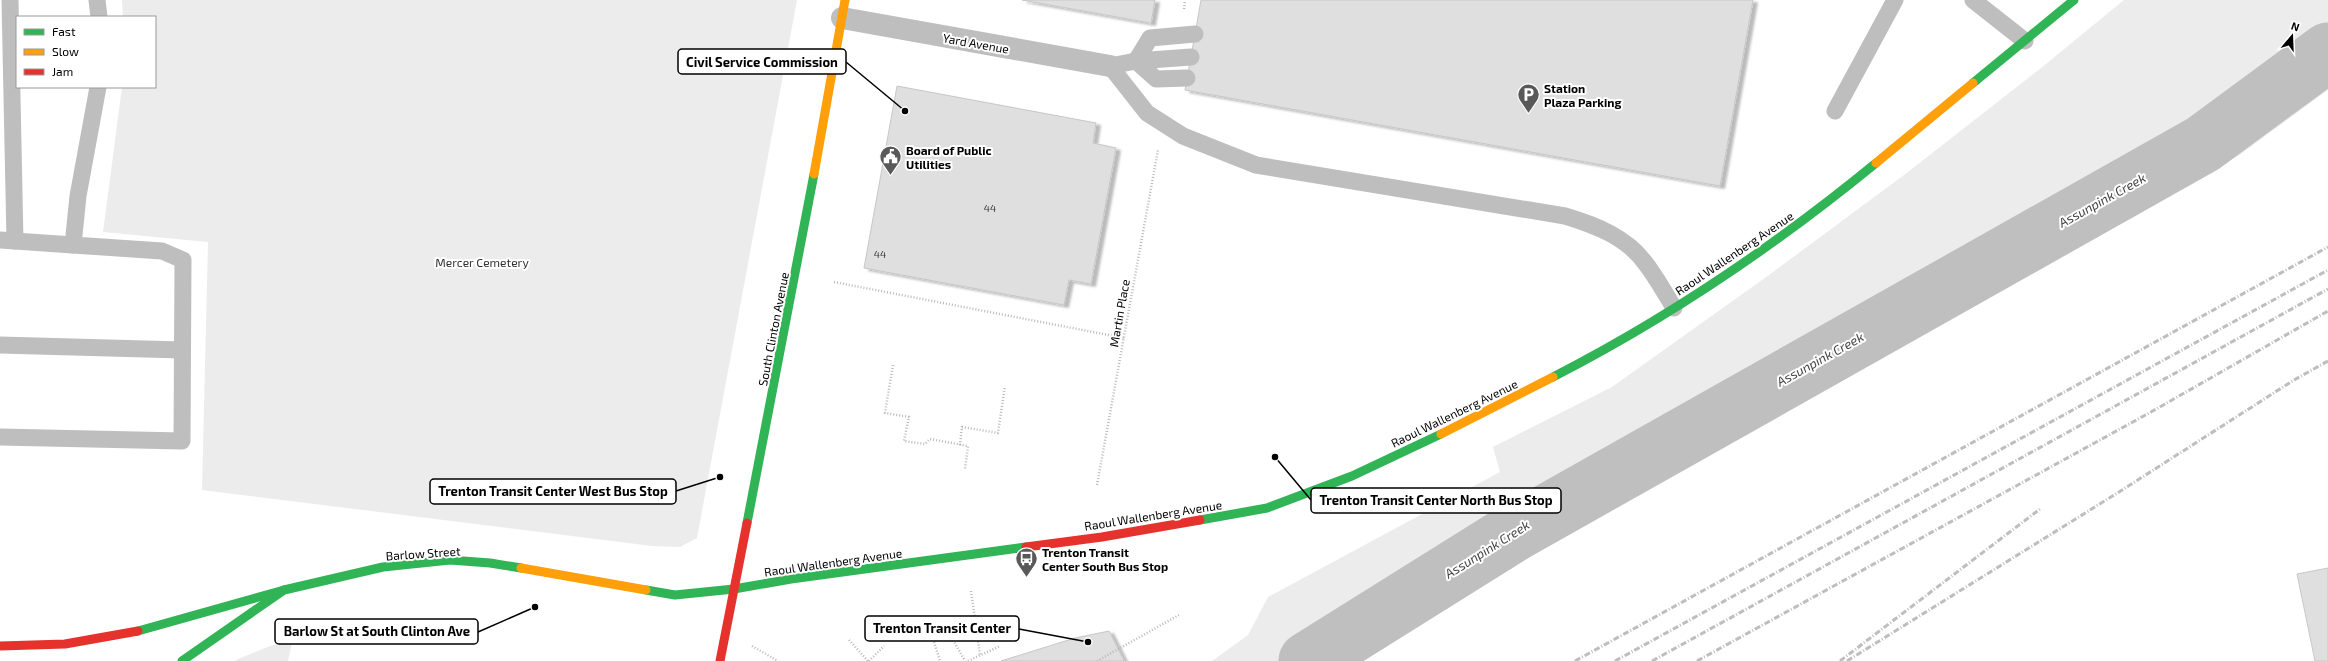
<svg xmlns="http://www.w3.org/2000/svg" width="2328" height="661" font-family="'Exo 2',sans-serif">
<style>
.green{fill:#ececec}
.lines{fill:none;stroke-linecap:round;stroke-linejoin:round}
.river{stroke:#bfbfbf;stroke-width:59}
.building{fill:#dfdfdf;stroke:#c7c7c7;filter:url(#shadow)}
.path{stroke:#b9b9b9;stroke-width:2.5;stroke-dasharray:1 2;stroke-linecap:butt}
.lane{stroke:#bebebe;stroke-width:17}
.street{stroke:#bebebe;stroke-width:22}
.fast{stroke:#30b455;stroke-width:9}
.slow{stroke:#ff9f0a;stroke-width:9}
.jam{stroke:#e5322d;stroke-width:9}
.rail{stroke:#bebebe;stroke-width:3;stroke-dasharray:6 2 1 2;stroke-linecap:butt}
.labels{text-anchor:middle;dominant-baseline:central;stroke-width:4;stroke-linejoin:round;paint-order:stroke}
.number-label{font-size:10px;fill:#383838}
.street-label{font-size:12px;fill:#000;stroke:#fff}
.poi-label{font-size:12px;font-weight:bold;fill:#000;stroke:#fff;text-anchor:start}
.park-label{font-size:12px;fill:#333;stroke:#fff}
.water-label{font-size:13px;font-style:italic;fill:#444;stroke:#fff}
.leader{fill:none;stroke:#000;stroke-width:1.5}
.callout-dot{fill:#000;stroke:#fff;stroke-width:1.5}
.callout{fill:#fff;stroke:#000;stroke-width:1.5}
.callout-label{font-size:13px;text-anchor:middle;font-weight:bold;fill:#000}
</style>
<defs>
<filter id="shadow"><feDropShadow dx="4.5" dy="2.5" stdDeviation="1" flood-color="#0004"/></filter>
</defs>
<rect width="100%" height="100%" fill="#fff"/>
<g class="green">
<polygon points="122,0 797,0 697,538 680,547 652,546 202,490 208,242 103,232 122,87 155,87 155,17 123,17"/>
<polygon points="2124,0 2328,0 2328,90 2238,156 1469,578 1342,661 1212,661 1248,635 1268,597 1500,472 1493,447 1612,387 1769,275 1904,175 2041,68"/>
<polygon points="293,637 288,661 235,661 238,659"/>
</g>
<g class="lines">
<polyline class="river" points="1308,661 1516,531 2203,144 2328,52"/>
</g>
<g class="building">
<polygon points="1022,0 1155,0 1151,23"/>
<polygon points="1201,0 1753,0 1720,186 1185,90"/>
<polygon points="897,86 1096,123 1093,143 1116,148 1091,284 1069,280 1064,305 864,268"/>
<polygon points="2328,568 2328,661 2315,661 2297,574"/>
<polygon points="1109,631 1124,661 1001,661 1075,638"/>
</g>
<g class="lines">
<g class="path">
<polyline points="1184,9 1185,0"/>
<polyline points="834,282 1124,338"/>
<polyline points="893,365 885,413 909,417 904,441 925,444 930,439 968,446 965,469"/>
<polyline points="960,445 962,427 998,433 1005,386"/>
<polyline points="1097,485 1158,150"/>
<polyline points="971,591 980,655"/>
<polyline points="849,640 868,661"/>
<polyline points="953,640 965,661"/>
<polyline points="934,642 940,661"/>
<polyline points="752,646 778,661"/>
<polyline points="869,661 884,646"/>
<polyline points="968,661 1000,646"/>
<polyline points="1097,661 1179,615"/>
</g>
<g class="lane">
<polyline points="10,0 15,241"/>
<polyline points="97,0 99,17"/>
<polyline points="1973,0 2025,41"/>
<path d="M1191 57 1136 61 1110 66 1147 113 1183 136 1256 165 1565 216C1595 225 1627 237 1646 264 1656 277 1665 293 1674 308"/>
<polyline points="1136,61 1150,38 1195,34"/>
<polyline points="1136,61 1156,79 1187,78"/>
<polyline points="1835,111 1895,0"/>
<polyline points="0,240 73,245"/>
<polyline points="0,345 182,350"/>
<polyline points="0,437 182,441 183,260 162,251 73,245 78,196 98,87"/>
</g>
<polyline class="street" points="842,18 1110,66"/>
<g class="fast">
<polyline points="1973,83 2074,0"/>
<path d="M1553 377C1668 318 1776 245 1876 163"/>
<polyline points="1200,520 1267,508 1352,476 1441,434"/>
<polyline points="747,523 814,174"/>
<polyline points="646,590 675,595 734,589 791,579 1026,547"/>
<polyline points="138,631 284,590"/>
<polyline points="182,661 284,590 383,567 450,560 490,563 521,568"/>
</g>
<g class="slow">
<polyline points="1876,163 1973,83"/>
<polyline points="814,174 845,0"/>
<polyline points="1441,434 1553,377"/>
<polyline points="521,568 646,590"/>
</g>
<g class="jam">
<polyline points="1026,547 1102,537 1200,520"/>
<polyline points="0,646 65,644 138,631"/>
<polyline points="720,661 747,523"/>
</g>
<g class="rail">
<polyline points="1575,661 2328,247"/>
<polyline points="1615,661 2328,270"/>
<polyline points="1652,661 2328,289"/>
<polyline points="1697,661 2151,412 2328,311"/>
<polyline points="1840,661 2040,509"/>
<polyline points="1847,661 2119,492 2294,380 2328,361"/>
</g>
</g>
<defs>
<symbol id="parking-pin" viewBox="-11 -11 22 30"><path d="M0 17L-7.5 6A9.5 9.5 0 1 1 7.5 6Z" fill="#595959" stroke="#fff"/><path d="M-3.5-5.5H1a3.5 3.5 0 0 1 0 7H-1V5.5H-3.5ZM-1-3.4V-.6H.8a1.4 1.4 0 0 0 0-2.8Z" fill="#fff"/></symbol>
<symbol id="civic-pin" viewBox="-11 -11 22 30"><path d="M0 17L-7.5 6A9.5 9.5 0 1 1 7.5 6Z" fill="#595959" stroke="#fff"/><path d="M-.6-6.5H3V-4.5H.6V-3L4-1V1h2V6H-6V1h2V-1L-.6-3ZM-1.2 2.5V6h2.4V2.5Z" fill="#fff"/></symbol>
<symbol id="bus-pin" viewBox="-11 -11 22 30"><path d="M0 17L-7.5 6A9.5 9.5 0 1 1 7.5 6Z" fill="#595959" stroke="#fff"/><path d="M-5-6H5V4H4V6H2V4H-2V6H-4V4H-5ZM-3.5-4V0h7V-4ZM-3.5 1.2v1.5H-2V1.2ZM2 1.2v1.5H3.5V1.2Z" fill="#fff"/></symbol>
</defs>
<g fill-rule="evenodd">
<use href="#parking-pin" x="1516" y="82" width="25" height="34"/>
<use href="#civic-pin" x="878" y="144" width="25" height="34"/>
<use href="#bus-pin" x="1014" y="546" width="25" height="34"/>
</g>
<g class="labels">
<g class="number-label">
<text x="990" y="208">44</text>
<text x="880" y="254">44</text>
</g>
<g class="street-label">
<text transform="translate(976 43) rotate(10)">Yard Avenue</text>
<text transform="translate(1734 253) rotate(-34)">Raoul Wallenberg Avenue</text>
<text transform="translate(1119 313) rotate(-80)">Martin Place</text>
<text transform="translate(773 329) rotate(-79)">South Clinton Avenue</text>
<text transform="translate(1454 413) rotate(-26)">Raoul Wallenberg Avenue</text>
<text transform="translate(1153 515) rotate(-9)">Raoul Wallenberg Avenue</text>
<text transform="translate(423 553) rotate(-4)">Barlow Street</text>
<text transform="translate(833 562) rotate(-8)">Raoul Wallenberg Avenue</text>
</g>
<g class="poi-label">
<text x="1544" y="88">Station<tspan x="1544" dy="14">Plaza Parking</tspan></text>
<text x="906" y="150">Board of Public<tspan x="906" dy="14">Utilities</tspan></text>
<text x="1042" y="552">Trenton Transit<tspan x="1042" dy="14">Center South Bus Stop</tspan></text>
</g>
<g class="park-label">
<text x="482" y="262">Mercer Cemetery</text>
</g>
<g class="water-label">
<text transform="translate(2102 200) rotate(-29)">Assunpink Creek</text>
<text transform="translate(1820 359) rotate(-29)">Assunpink Creek</text>
<text transform="translate(1487 549) rotate(-32)">Assunpink Creek</text>
</g>
</g>
<path class="leader" d="M905 111L846 62M720 477L676 491M1275 457L1311 500M1088 642L1019 629M535 607L478 632"/>
<g class="callout-dot">
<circle cx="905" cy="111" r="4"/>
<circle cx="720" cy="477" r="4"/>
<circle cx="1275" cy="457" r="4"/>
<circle cx="1088" cy="642" r="4"/>
<circle cx="535" cy="607" r="4"/>
</g>
<g class="callout">
<rect x="678" y="49" width="168" height="25" rx="4"/>
<rect x="430" y="479" width="246" height="25" rx="4"/>
<rect x="1311" y="488" width="250" height="25" rx="4"/>
<rect x="865" y="616" width="154" height="25" rx="4"/>
<rect x="275" y="619" width="203" height="25" rx="4"/>
</g>
<g class="callout-label">
<text x="762" y="67">Civil Service Commission</text>
<text x="553" y="496">Trenton Transit Center West Bus Stop</text>
<text x="1436" y="505">Trenton Transit Center North Bus Stop</text>
<text x="942" y="633">Trenton Transit Center</text>
<text x="377" y="636">Barlow St at South Clinton Ave</text>
</g>
<rect x="16" y="16" width="140" height="72" fill="#ffffff" stroke="#999999"/>
<rect x="24" y="29" width="20" height="6" fill="#30b455" stroke="#999999"/>
<text x="52" y="36" font-size="12" fill="#000000">Fast</text>
<rect x="24" y="49" width="20" height="6" fill="#ff9f0a" stroke="#999999"/>
<text x="52" y="56" font-size="12" fill="#000000">Slow</text>
<rect x="24" y="69" width="20" height="6" fill="#e5322d" stroke="#999999"/>
<text x="52" y="76" font-size="12" fill="#000000">Jam</text>
<g transform="translate(2292 36) rotate(19)" stroke="#ffffff" stroke-width="3" paint-order="stroke">
<path d="M0-3L7 15L0 10L-7 15Z" fill="#000000"/>
<text y="-6" font-size="11" font-weight="bold" text-anchor="middle" fill="#000000">N</text>
</g>
</svg>
